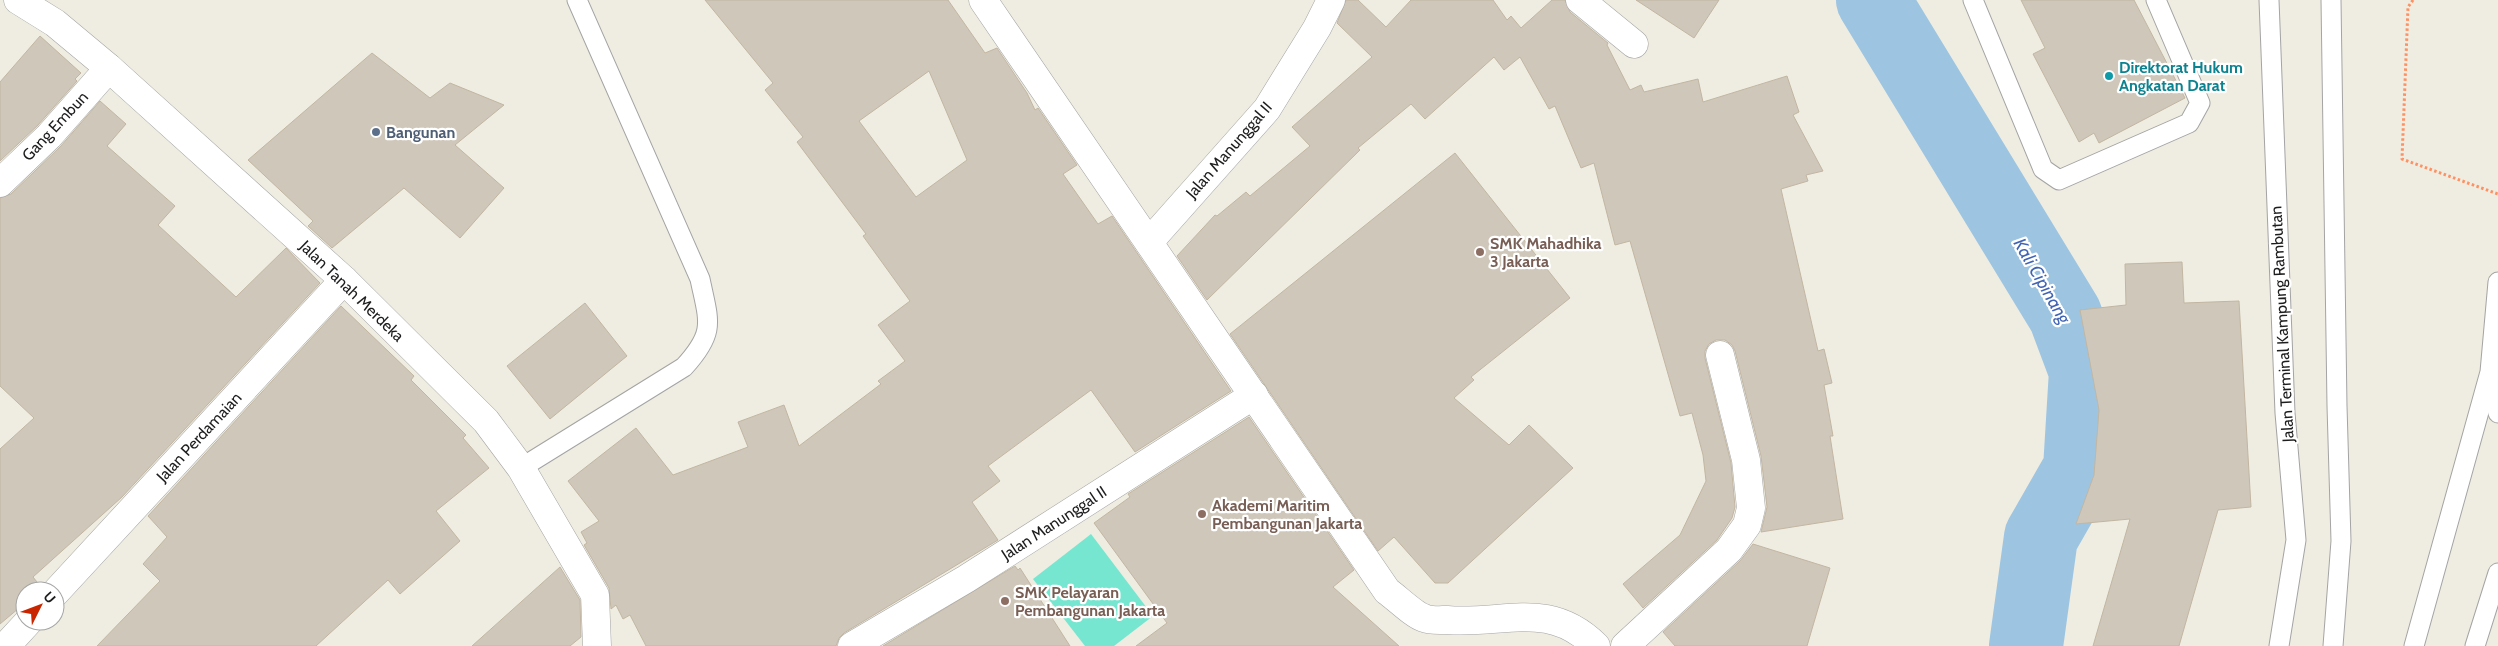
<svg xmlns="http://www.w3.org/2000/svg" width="2498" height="646" font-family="Cabin,sans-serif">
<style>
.pitch{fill:#77e6d0}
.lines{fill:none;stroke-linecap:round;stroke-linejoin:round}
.river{stroke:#9dc5e1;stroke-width:74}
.building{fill:#cfc7ba;stroke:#c2b6a2;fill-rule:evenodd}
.service-casing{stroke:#a4a4a4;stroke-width:21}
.minor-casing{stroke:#a4a4a4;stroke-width:29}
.tertiary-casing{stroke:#a4a4a4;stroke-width:29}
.path{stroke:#ff9062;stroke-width:3;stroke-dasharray:2.5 2.5;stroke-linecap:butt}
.service{stroke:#fff;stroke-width:19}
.minor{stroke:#fff;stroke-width:28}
.tertiary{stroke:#fff;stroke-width:28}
.culture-dot{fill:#0f9aa8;stroke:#fff;stroke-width:2}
.service-dot{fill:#5c6f8a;stroke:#fff;stroke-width:2}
.education-dot{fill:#8d6e63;stroke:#fff;stroke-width:2}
.labels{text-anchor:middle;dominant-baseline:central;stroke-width:4.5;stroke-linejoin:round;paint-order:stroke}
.culture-label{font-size:16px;font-weight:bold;fill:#0d838f;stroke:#fff;text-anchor:start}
.street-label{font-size:16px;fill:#1d1d1d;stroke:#fff}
.service-label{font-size:16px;font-weight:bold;fill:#4e5e75;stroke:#fff;text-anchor:start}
.education-label{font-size:16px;font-weight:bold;fill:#785e54;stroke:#fff;text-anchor:start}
.water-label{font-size:18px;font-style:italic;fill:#4064b5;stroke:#fff}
</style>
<rect width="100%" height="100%" fill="#efede1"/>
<polygon class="pitch" points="1091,534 1153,616 1114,646 1085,646 1033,579"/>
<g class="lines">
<polyline class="river" points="1873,0 2065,315 2086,371 2080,469 2041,537 2026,646"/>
</g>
<g class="building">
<path d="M705 0H948L985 53 997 48 1027 93 1035 110 1038 108 1077 165 1063 174 1098 224 1112 216 1231 391 1135 452 1091 390 988 466 1000 481 972 502 998 540 844 633 839 638 836 646H646L630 615 623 619 616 605 611 609 609 588 584 545 587 543 581 532 599 521 568 481 636 428 673 475 748 447 738 422 784 405 799 446 881 384 878 381 905 361 878 325 910 301 863 236 866 234 797 142 803 137 765 90 773 83ZM929 71 967 160 916 197 859 121Z"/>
<polygon points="1346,0 1358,0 1386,27 1411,0 1493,0 1507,20 1511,16 1521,28 1552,0 1565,0 1570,12 1608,43 1607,45 1630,90 1641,85 1644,92 1698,79 1703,102 1787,76 1799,112 1793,115 1823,171 1806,175 1808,181 1781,189 1818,351 1824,349 1832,383 1824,385 1833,436 1830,436 1843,519 1761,532 1767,507 1761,456 1735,351 1732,345 1725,340 1716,340 1709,344 1705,351 1705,358 1731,463 1735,507 1732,518 1717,540 1643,608 1623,584 1680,535 1706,481 1703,455 1692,413 1680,416 1630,241 1615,245 1594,163 1581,168 1555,106 1549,109 1520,57 1504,70 1494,57 1425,119 1411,104 1358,148 1360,150 1207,300 1177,256 1215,215 1217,216 1246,192 1250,196 1310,146 1292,127 1372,57 1337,23"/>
<polygon points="1636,0 1719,0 1694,38"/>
<polygon points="2021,0 2134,0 2185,98 2099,143 2094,133 2079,142 2033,54 2045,48"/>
<polygon points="40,36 81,73 75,79 77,81 38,125 0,161 0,82"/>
<polygon points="372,53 430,98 450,83 504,105 455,145 504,188 460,238 404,188 332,248 308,226 313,221 248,160"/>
<polygon points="100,101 126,124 107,146 175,206 158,225 236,297 286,248 320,283 122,497 33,577 41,587 40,590 25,591 25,603 0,624 0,449 34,418 0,386 0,198 11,194 60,147"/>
<polygon points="1455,153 1570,298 1471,377 1474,380 1454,398 1509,445 1529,425 1573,468 1448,583 1435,583 1394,537 1378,551 1230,334"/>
<polygon points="2182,262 2184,303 2239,301 2251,507 2218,510 2179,646 2093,646 2130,519 2076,524 2094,475 2099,410 2080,310 2126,305 2125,264"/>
<polygon points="585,303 627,356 550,419 507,366"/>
<polygon points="341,306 414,376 411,380 466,435 463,438 489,468 436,511 460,541 400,594 388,580 316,646 97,646 160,581 143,564 167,537 148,516"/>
<polygon points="1249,417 1354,570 1333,587 1399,646 1136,646 1167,623 1094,523 1130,497 1128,494"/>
<polygon points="1753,544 1830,568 1807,646 1675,646 1663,632 1740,561"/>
<polygon points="1015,566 1018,570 1020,568 1070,646 883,646"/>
<polygon points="560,567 580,600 581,637 570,646 472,646"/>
</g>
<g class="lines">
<defs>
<g id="service">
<polyline points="1973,0 2043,169 2059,180 2189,123 2200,103 2156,0"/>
<polyline points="2269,0 2285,413 2296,540 2279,646"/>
<polyline points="2331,0 2337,406 2341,541 2333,646"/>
<polyline points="2490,376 2498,413"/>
<path d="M521 468 684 367C716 332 709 322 700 279L577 0"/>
<polyline points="2414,646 2490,372 2498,282"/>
<polyline points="2475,646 2498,573"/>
</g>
<g id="minor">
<path d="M983 0 1387 591C1397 598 1414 615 1424 618 1431 621 1440 620 1447 620 1504 625 1548 599 1596 646"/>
<polyline points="1580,0 1634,44"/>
<polyline points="0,183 49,136 109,68"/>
<polyline points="1149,242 1267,109 1317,28 1331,0"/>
<polyline points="55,593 344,280"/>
<polyline points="6,646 29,621"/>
<polyline points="852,646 966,579 1254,395"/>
<polyline points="1625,646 1729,550 1747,525 1751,508 1746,460 1720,355"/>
</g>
<polyline id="tertiary" points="18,0 55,23 109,68 344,280 486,421 521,468 595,595 597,646"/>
</defs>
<use href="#service" class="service-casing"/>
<use href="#minor" class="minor-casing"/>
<use href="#tertiary" class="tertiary-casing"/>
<polyline class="path" points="2413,0 2408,7 2402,159 2498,194"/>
<use href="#service" class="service"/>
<use href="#minor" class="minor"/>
<use href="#tertiary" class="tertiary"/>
</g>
<circle class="culture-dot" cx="2109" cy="76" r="5"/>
<circle class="service-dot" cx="376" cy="132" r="5"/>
<g class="education-dot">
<circle cx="1480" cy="252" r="5"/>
<circle cx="1202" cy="514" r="5"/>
<circle cx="1005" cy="601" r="5"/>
</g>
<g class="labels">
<g class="culture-label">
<text x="2119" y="67">Direktorat Hukum<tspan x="2119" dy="18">Angkatan Darat</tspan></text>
</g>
<g class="street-label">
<text transform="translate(55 126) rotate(-47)">Gang Embun</text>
<text transform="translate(1229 150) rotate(-49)">Jalan Manunggal II</text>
<text transform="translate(352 291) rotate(44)">Jalan Tanah Merdeka</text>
<text transform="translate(2282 324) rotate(-93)">Jalan Terminal Kampung Rambutan</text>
<text transform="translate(199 437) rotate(-47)">Jalan Perdamaian</text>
<text transform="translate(1054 523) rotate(-33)">Jalan Manunggal II</text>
</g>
<g class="service-label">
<text x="386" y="132">Bangunan</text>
</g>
<g class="education-label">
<text x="1490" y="243">SMK Mahadhika<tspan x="1490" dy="18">3 Jakarta</tspan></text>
<text x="1212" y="505">Akademi Maritim<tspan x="1212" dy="18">Pembangunan Jakarta</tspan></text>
<text x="1015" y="592">SMK Pelayaran<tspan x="1015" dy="18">Pembangunan Jakarta</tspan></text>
</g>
<g class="water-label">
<text transform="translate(2042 281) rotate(60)">Kali Cipinang</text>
</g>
</g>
<g transform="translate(40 606) rotate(48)"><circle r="24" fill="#ffffff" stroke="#a5a5a5"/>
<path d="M0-4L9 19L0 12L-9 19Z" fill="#c92600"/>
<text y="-8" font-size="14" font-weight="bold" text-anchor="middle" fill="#1d1d1d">U</text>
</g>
</svg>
